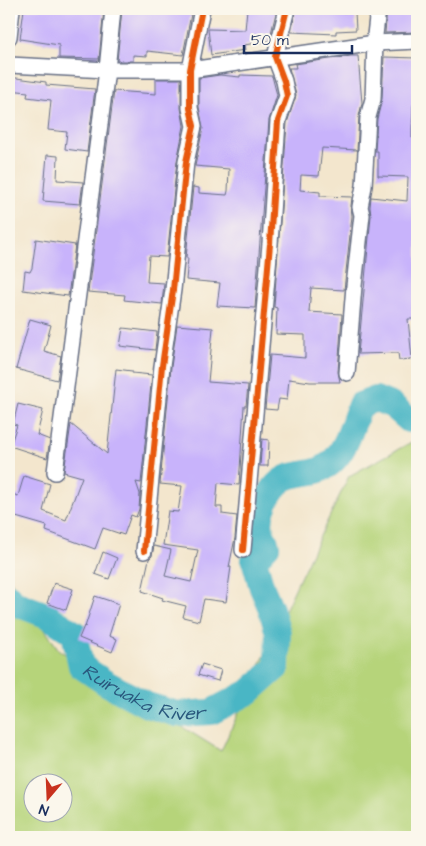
<svg xmlns="http://www.w3.org/2000/svg" width="426" height="846" font-family="'Architects Daughter',sans-serif">
<style>
.green{fill:#b6d47a;stroke:#68826c;fill-rule:evenodd}
.lines{fill:none;stroke-linecap:round;stroke-linejoin:round}
.river{stroke:#49b6c5;stroke-width:26}
.building{fill:#c8b3fb}
.street-casing{stroke:#676f85;stroke-width:18}
.street{stroke:#fff;stroke-width:15}
.cycleway-casing{stroke:#fbf7ec;stroke-width:9}
.cycleway{stroke:#e8590c;stroke-width:6}
.labels{text-anchor:middle;dominant-baseline:central;stroke-width:4;stroke-linejoin:round;paint-order:stroke}
.water-label{font-size:19px;font-style:italic;fill:#29587d;stroke:#fbf7ec}
</style>
<rect width="100%" height="100%" fill="#fbf7ec"/>
<filter id="ink" filterUnits="userSpaceOnUse"><feTurbulence type="fractalNoise" baseFrequency=".02" numOctaves="2"/><feDisplacementMap in="SourceGraphic" scale="10" xChannelSelector="R" yChannelSelector="G"/><feConvolveMatrix kernelMatrix="1 2 1 2 8 2 1 2 1" color-interpolation-filters="sRGB"/></filter>
<filter id="wash" filterUnits="userSpaceOnUse"><feTurbulence type="fractalNoise" baseFrequency=".0096" numOctaves="4" result="noise"/><feDisplacementMap in="SourceGraphic" scale="20" xChannelSelector="R" yChannelSelector="G"/><feGaussianBlur stdDeviation="1.12" result="paint"/><feColorMatrix in="noise" values="0 0 0 0 0 0 0 0 0 0 0 0 0 0 0 0 0 1.4 0 .05"/><feComposite in="paint" operator="in"/></filter>
<g filter="url(#wash)">
<rect width="100%" height="100%" fill="#f3e6cd"/>
<path class="green" d="M417 439V837H9V578L59 650 221 751 298 582 349 476ZM32 784H62V814H32Z"/>
<g class="lines">
<path class="river" id="s1" d="M9 596 14 603 46 615 74 633 81 666 106 683 147 705 177 714 211 712 249 692 277 667 278 633 271 609 262 588 254 560 267 546C265 539 260 531 260 524 261 506 273 481 291 476 306 472 318 474 331 463 347 449 352 425 360 405L376 399 393 406 409 420H417"/>
</g>
<g id="blocks">
<g class="building">
<polygon points="24,9 104,9 99,59 59,58 59,45 20,39"/>
<polygon points="122,9 192,9 183,55 147,51 147,56 133,55 133,61 117,61"/>
<polygon points="247,9 277,9 269,41 244,45 245,50 211,55 208,29 245,30"/>
<polygon points="296,9 337,10 337,13 355,12 356,30 336,31 336,34 291,32"/>
<polygon points="387,9 417,9 417,32 385,33"/>
<polygon points="351,56 358,56 362,103 359,116 357,150 322,148 319,176 301,175 300,190 320,192 320,196 352,197 351,206 352,216 344,290 311,288 309,312 342,314 338,372 340,382 310,382 289,379 287,400 279,399 277,410 265,409 270,355 305,358 305,335 276,334 277,308 274,307 287,123 296,95 289,68 296,68 295,64"/>
<polygon points="384,57 417,58 415,105 413,105 412,129 412,138 417,138 417,319 408,319 412,359 399,360 398,353 358,354 371,216 370,207 371,197 407,201 408,177 378,176 378,151 375,151 377,119 382,99"/>
<polygon points="220,75 240,77 240,75 272,76 277,95 269,120 255,308 217,306 220,283 186,280 188,258 186,258 193,187 199,188 199,193 227,195 228,191 229,169 195,166 203,128 199,107 199,78"/>
<polygon points="9,77 46,82 46,85 95,89 87,152 65,149 67,132 48,130 51,100 27,97 28,92 9,90"/>
<polygon points="156,79 181,79 181,108 184,126 177,161 167,257 149,256 147,282 164,283 162,304 124,300 125,295 88,292 114,91 156,94"/>
<polygon points="47,155 58,156 57,180 83,182 80,204 43,201"/>
<polygon points="36,239 75,245 68,296 23,290 25,271 30,272 32,268"/>
<polygon points="30,319 51,325 44,351 61,356 57,380 16,369"/>
<polygon points="177,325 213,328 208,382 248,385 246,406 244,406 239,485 218,483 216,507 222,507 222,514 237,516 235,538 229,567 231,567 226,602 204,599 199,621 183,617 186,606 162,600 163,598 142,591 149,559 152,556 154,546 171,550 165,576 191,582 198,550 163,545 168,511 178,512 182,486 160,484 171,367"/>
<polygon points="123,328 157,332 155,350 120,346"/>
<polygon points="116,369 132,371 132,373 152,375 141,483 136,482 140,494 139,509 136,517 131,515 124,535 103,528 95,549 46,531 47,526 9,515 9,493 18,496 24,476 50,484 43,511 66,520 82,477 64,472 71,424 107,454"/>
<polygon points="18,404 43,410 37,435 50,440 47,458 10,446 17,425 13,424"/>
<polygon points="262,439 269,440 268,466 260,466"/>
<polygon points="103,552 117,558 109,579 95,574"/>
<polygon points="54,583 73,589 66,610 47,603"/>
<polygon points="95,596 119,604 109,636 117,639 112,652 79,638 84,626 85,627"/>
<polygon points="202,664 221,670 218,681 198,675"/>
</g>
</g>
</g>
<g filter="url(#ink)">
<use href="#blocks" fill-opacity="0" stroke="#676f85" stroke-width="1"/>
<g class="lines">
<defs>
<g id="street">
<polyline points="9,37 12,9"/>
<polyline points="374,44 378,9"/>
<polyline points="9,65 107,70 190,70 375,43 417,41"/>
<polyline points="347,373 354,286 362,215 360,207 364,186 368,117 373,99 375,43"/>
<polyline points="55,472 107,70 113,9"/>
<polyline points="243,550 270,244 278,121 287,96 284,81 275,57 287,9"/>
<polyline points="144,551 162,366 173,290 186,162 194,126 190,108 190,70 202,9"/>
</g>
</defs>
<use href="#street" class="street-casing"/>
<use href="#street" class="street"/>
<defs>
<g id="cycleway">
<polyline points="243,550 270,244 278,121 287,96 284,81 275,57 287,9"/>
<polyline points="144,551 162,366 173,290 186,162 194,126 190,108 190,70 202,9"/>
</g>
</defs>
<use href="#cycleway" class="cycleway-casing"/>
<use href="#cycleway" class="cycleway"/>
</g>
</g>
<g class="labels">
<g class="water-label">
<text stroke="none"><textPath href="#s1" startOffset="180">Ruiruaka River</textPath></text>
</g>
</g>
<rect width="426" height="846" fill="none" stroke="#fbf7ec" stroke-width="30"/>
<g transform="translate(48 798) rotate(199)"><circle r="24" fill="#fbf7ec" stroke="#a1a7b3"/>
<path d="M0-4L9 19L0 12L-9 19Z" fill="#c8321e"/>
<text y="-8" font-size="14" font-weight="bold" text-anchor="middle" fill="#1b2f5e">N</text>
</g>
<path d="M244 45v8h108v-8" fill="none" stroke="#1b2f5e" stroke-width="2.5"/>
<text x="251" y="45" font-size="15" fill="#1b2f5e" stroke="#fbf7ec" stroke-width="4" paint-order="stroke">50 m</text>
</svg>
